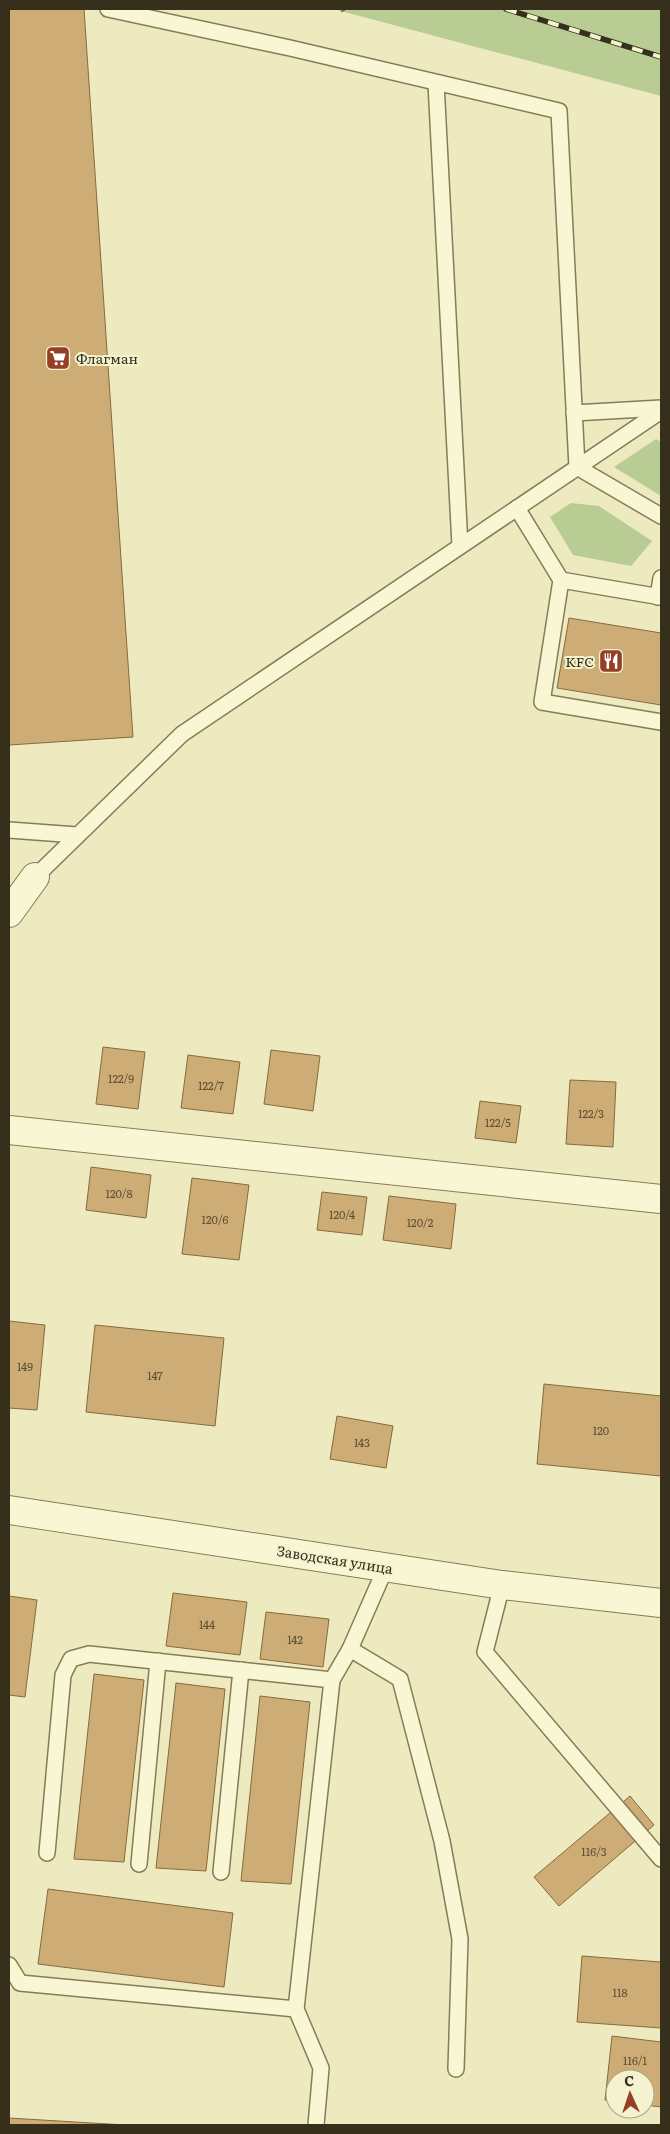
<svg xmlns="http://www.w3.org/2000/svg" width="670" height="2134" font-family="Literata,serif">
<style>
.green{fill:#b9cc94}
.building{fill:#cdad75;stroke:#866a3d}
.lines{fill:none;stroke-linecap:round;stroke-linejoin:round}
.service-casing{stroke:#877b58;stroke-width:18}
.minor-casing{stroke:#877b58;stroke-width:30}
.tertiary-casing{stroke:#877b58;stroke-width:30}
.path{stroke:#877b58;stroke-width:3;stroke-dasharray:4 2.5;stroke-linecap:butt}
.service{stroke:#f9f6d3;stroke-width:15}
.minor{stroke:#f9f6d3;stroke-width:28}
.tertiary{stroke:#f9f6d3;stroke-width:28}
.rail-casing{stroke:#362f1c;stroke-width:5.5}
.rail{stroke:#f5f3cf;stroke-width:4;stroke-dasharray:11;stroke-linecap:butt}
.labels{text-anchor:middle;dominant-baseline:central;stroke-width:4;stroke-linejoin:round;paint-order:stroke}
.number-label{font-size:11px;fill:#5c4e32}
.poi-label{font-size:14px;fill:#362f1c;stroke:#f5f3cf;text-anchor:start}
.street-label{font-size:14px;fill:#362f1c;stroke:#f5f3cf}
</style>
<rect width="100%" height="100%" fill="#eeeac0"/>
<g class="green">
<polygon points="334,9 661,9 661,96 341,11"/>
<polygon points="656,439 661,442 661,496 614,467"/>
<polygon points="571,503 599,506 652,541 631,566 573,555 550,517"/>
</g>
<g class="building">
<polygon points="9,9 84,9 133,737 9,745"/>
<polygon points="569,618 661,633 661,705 557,688"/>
<polygon points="103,1047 145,1052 138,1109 96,1104"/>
<polygon points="271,1050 320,1056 313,1111 264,1104"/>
<polygon points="188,1055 240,1062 233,1114 181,1108"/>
<polygon points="570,1080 616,1082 613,1147 566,1144"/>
<polygon points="480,1101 521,1106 516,1143 475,1138"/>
<polygon points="91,1167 151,1175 146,1218 86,1210"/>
<polygon points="192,1178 249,1185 239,1260 182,1254"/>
<polygon points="322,1192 367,1197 362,1235 317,1230"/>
<polygon points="389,1196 456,1204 451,1249 383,1240"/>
<polygon points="9,1321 45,1325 37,1410 9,1408"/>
<polygon points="95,1325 224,1338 215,1426 86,1412"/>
<polygon points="544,1384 661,1396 661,1476 537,1464"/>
<polygon points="337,1416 393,1426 386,1468 330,1459"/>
<polygon points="173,1593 247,1602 240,1655 166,1646"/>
<polygon points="9,1596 37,1600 25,1697 9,1695"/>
<polygon points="266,1612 329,1619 323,1667 260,1659"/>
<polygon points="94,1674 144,1680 124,1862 74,1859"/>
<polygon points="176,1683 225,1689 206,1871 156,1868"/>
<polygon points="260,1696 310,1702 291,1884 241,1881"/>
<polygon points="630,1796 654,1825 559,1906 534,1877"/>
<polygon points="48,1889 233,1913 224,1987 38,1964"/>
<polygon points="582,1956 661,1962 661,2028 577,2022"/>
<polygon points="612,2036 661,2042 661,2107 645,2105 645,2079 615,2079 615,2101 605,2100"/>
<polygon points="9,2118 125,2125 9,2125"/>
</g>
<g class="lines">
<defs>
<g id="service">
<polyline points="108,9 290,48 559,111 577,467"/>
<polyline points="436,83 460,546"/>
<polyline points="574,413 661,408"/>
<polyline points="577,467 661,516"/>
<polyline points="517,508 561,580 542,702 661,722"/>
<polyline points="561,580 661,597"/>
<polyline points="658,597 661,578"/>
<polyline points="9,830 77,835"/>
<polyline points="35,877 182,734 661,411"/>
<polyline points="502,1585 485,1652 661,1859"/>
<polyline points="350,1649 400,1679 442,1841 460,1939 456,2069"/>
<polyline points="47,1853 63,1675 71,1659 89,1654 332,1680 350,1649 386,1567"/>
<polyline points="139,1864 158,1661"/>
<polyline points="221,1872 241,1670"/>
<polyline points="9,1965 20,1983 296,2009 332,1680"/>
<polyline points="296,2009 321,2068 316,2125"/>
</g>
<g id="minor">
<polyline points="9,913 35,877"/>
<polyline points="9,1130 661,1199"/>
</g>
<polyline id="tertiary" points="9,1510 502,1585 661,1603"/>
</defs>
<use href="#service" class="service-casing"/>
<use href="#minor" class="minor-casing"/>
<use href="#tertiary" class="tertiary-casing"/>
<polyline class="path" points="341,11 346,9"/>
<use href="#service" class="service"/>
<use href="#minor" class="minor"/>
<use href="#tertiary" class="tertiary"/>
<defs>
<polyline id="rail" points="506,9 661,57"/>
</defs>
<use href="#rail" class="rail-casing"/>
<use href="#rail" class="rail"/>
</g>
<defs>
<symbol id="supermarket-square" viewBox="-11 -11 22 22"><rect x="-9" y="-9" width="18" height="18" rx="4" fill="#963f27" stroke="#f5f3cf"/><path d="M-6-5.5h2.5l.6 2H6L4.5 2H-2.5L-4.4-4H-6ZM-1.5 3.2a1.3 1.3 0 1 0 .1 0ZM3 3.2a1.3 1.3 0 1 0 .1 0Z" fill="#fff"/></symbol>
<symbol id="restaurant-square" viewBox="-11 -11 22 22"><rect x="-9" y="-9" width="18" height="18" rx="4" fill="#963f27" stroke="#f5f3cf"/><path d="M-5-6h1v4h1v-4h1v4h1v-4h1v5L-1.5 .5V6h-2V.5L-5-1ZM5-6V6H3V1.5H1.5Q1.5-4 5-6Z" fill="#fff"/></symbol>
</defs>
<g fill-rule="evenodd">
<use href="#supermarket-square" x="44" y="344" width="28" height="28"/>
<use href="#restaurant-square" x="597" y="647" width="28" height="28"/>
</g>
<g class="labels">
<g class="number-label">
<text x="121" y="1078">122/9</text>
<text x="211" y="1085">122/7</text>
<text x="591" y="1113">122/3</text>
<text x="498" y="1122">122/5</text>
<text x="119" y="1193">120/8</text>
<text x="342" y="1214">120/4</text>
<text x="215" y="1219">120/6</text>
<text x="420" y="1222">120/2</text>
<text x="25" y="1366">149</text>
<text x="155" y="1375">147</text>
<text x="601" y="1430">120</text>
<text x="362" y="1442">143</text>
<text x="207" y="1624">144</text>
<text x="295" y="1639">142</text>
<text x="594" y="1851">116/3</text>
<text x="620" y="1992">118</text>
<text x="635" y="2060">116/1</text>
</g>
<g class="poi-label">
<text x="76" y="358">Флагман</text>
<text x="594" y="661" text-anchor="end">KFC</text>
</g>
<g class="street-label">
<text transform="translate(335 1559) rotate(9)">Заводская улица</text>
</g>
</g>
<rect width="670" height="2134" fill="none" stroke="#362f1c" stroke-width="20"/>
<g transform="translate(630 2094) rotate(357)"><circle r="24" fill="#f5f3cf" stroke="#a9a587"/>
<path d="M0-4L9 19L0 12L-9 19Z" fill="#963f27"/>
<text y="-8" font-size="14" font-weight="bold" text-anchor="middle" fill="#362f1c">С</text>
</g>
</svg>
